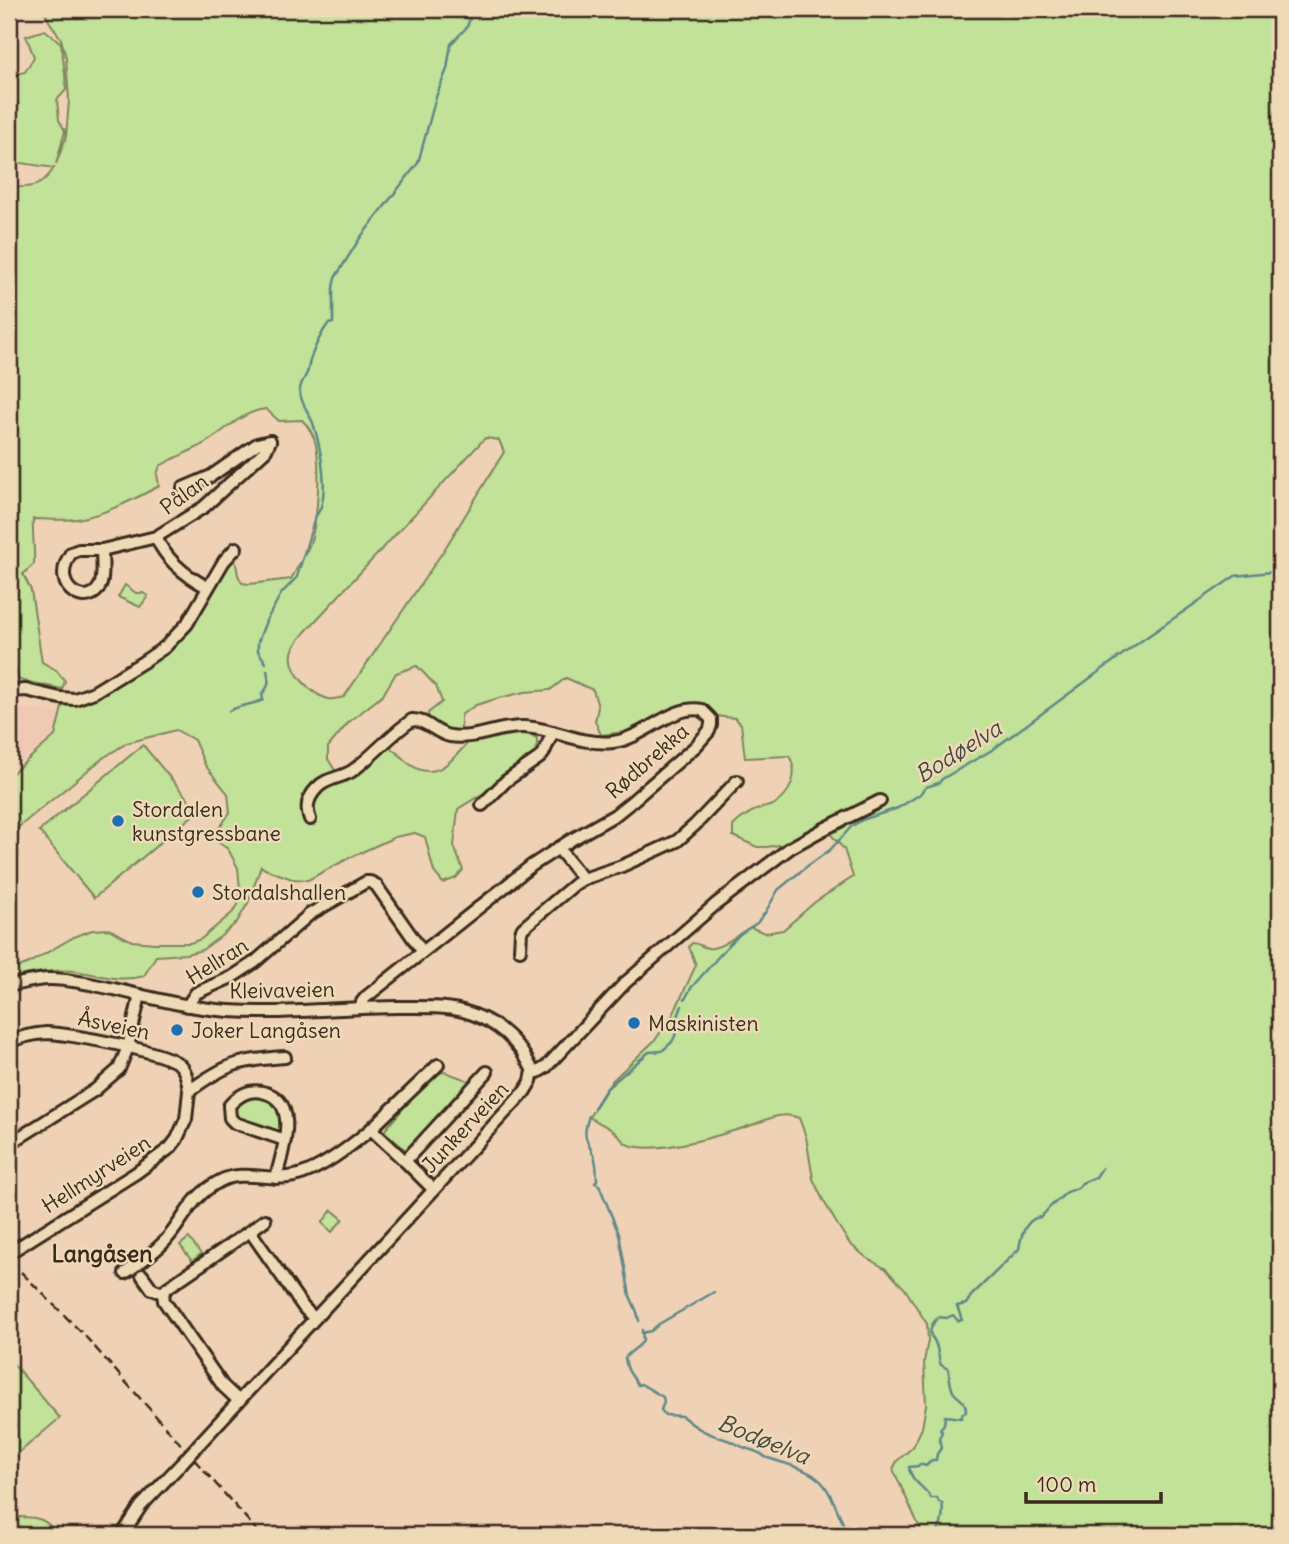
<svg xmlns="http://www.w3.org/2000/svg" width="1289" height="1544" font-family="Delius,sans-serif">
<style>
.built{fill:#efc9b4}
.green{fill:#c2e199;stroke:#7e865c;stroke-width:2;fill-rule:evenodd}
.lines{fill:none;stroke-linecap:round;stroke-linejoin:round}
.stream{stroke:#5f8889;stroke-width:2.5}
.minor-casing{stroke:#3b2a1e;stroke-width:16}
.minor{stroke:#efdab8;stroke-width:10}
.rail{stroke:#3b2a1e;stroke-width:2.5;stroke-dasharray:10 5;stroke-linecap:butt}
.minor-bridge-casing{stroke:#3b2a1e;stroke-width:16;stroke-linecap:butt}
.minor-bridge{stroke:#efdab8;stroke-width:10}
.poi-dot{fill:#1f6fb2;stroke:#efdab8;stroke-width:2.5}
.labels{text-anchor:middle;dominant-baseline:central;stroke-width:5;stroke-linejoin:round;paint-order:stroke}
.street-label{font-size:21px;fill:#3b2a1e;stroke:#efdab8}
.poi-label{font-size:21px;fill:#3b2a1e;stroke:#efdab8;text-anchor:start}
.water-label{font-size:23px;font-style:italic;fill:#474942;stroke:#efdab8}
.neighbourhood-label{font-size:23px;font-weight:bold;fill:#3b2a1e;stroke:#efdab8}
</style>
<rect width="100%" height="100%" fill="#efd2b6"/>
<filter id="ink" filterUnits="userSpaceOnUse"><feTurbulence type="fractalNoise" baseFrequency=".0143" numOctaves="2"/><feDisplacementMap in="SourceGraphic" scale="14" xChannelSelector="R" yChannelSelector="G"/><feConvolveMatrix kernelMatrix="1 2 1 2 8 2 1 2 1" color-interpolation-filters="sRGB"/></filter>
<g filter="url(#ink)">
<polygon class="built" points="22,708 50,711 73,719 9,771 9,714"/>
<g class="green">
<path d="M43 9H1280V1535H923L893 1469 897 1461 913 1447 922 1428 926 1405 924 1362 928 1340 927 1324 905 1289 886 1269 867 1258 850 1244 837 1224 823 1200 813 1179 806 1137 799 1118C782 1111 769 1119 752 1125 722 1135 659 1155 629 1145 622 1142 619 1135 613 1131 605 1125 597 1122 589 1117L612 1081 655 1040 673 1015 696 965 689 947 692 943C698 943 702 947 708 948 720 950 740 933 750 927L765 933 783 930 815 902 853 877 844 849 824 827 797 842 767 847H757L733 836V826C741 818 751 811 762 808 764 807 771 806 773 805 790 795 800 774 789 756L745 758 741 724 735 718 714 716 704 708 696 704 673 709 624 732 601 735 595 721 598 707 593 690 566 678 550 690 525 692 499 698 476 705 461 715V730L448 734 429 719 428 713 442 702 436 686 417 666 396 673 383 695 349 722 328 747V759L336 772H346L384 745C394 748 399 755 407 762 437 787 455 755 475 735L521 732 537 738C537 742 537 746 536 749 530 769 476 797 458 809L454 846 463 870 456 878 443 883 434 872 425 837 415 833 395 837 349 858 308 880 292 879 265 869 261 866 248 903 237 922 220 937 202 950 186 954 156 956 144 976C117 983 100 974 74 971 52 969 30 974 9 978V970L27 964 74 937 92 930 109 929 132 941 155 943H190L201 939 232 913 238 905 240 889 238 868 228 849 209 836 221 826 230 812 228 794 205 765 194 740 176 730 127 743 103 758 9 835V776L55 736 62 707 67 703 185 633 199 615 221 575 235 558 238 575 242 583 250 584 291 579C297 568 304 557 309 546 318 523 322 461 314 438 311 431 307 425 302 420L279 421 266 409C239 412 223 434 200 446 187 453 173 458 160 466L157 474 159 486C135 499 104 515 77 519 63 521 48 519 33 519 32 534 35 549 34 564L23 574 31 590 42 662 56 670 65 681 62 689 19 680 16 670 9 663V187C31 188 41 188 54 168L15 162 12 130 16 117 18 103 9 95V76L25 72 34 57 26 36 45 30 61 43 65 73 66 90 57 100 59 120 65 131 56 164 66 137 69 100 66 58 61 39 49 21ZM485 438 499 440 504 452 444 550 344 697C339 698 333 700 328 699 311 694 289 672 292 653 293 645 302 636 307 630Z"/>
<polygon points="125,585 136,593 143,593 148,596 140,607 118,597"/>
<polygon points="143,745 198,811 94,898 39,831"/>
<polygon points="445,1072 467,1080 471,1087 409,1153 384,1131 422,1086 435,1074"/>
<polygon points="246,1096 266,1097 281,1110 283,1134 234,1119 233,1107"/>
<polygon points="332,1210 343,1219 332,1232 322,1223"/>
<polygon points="189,1238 201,1254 192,1261 180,1245"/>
<polygon points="9,1359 60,1418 9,1461"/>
<path d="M19 1517C40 1517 45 1519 59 1535H9V1522Z"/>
</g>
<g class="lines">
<g class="stream">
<path d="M266 663 258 651V642L266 621 281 594 297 577 315 517C332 499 320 445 313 423 309 413 301 403 300 393 299 384 304 380 307 373 309 368 309 362 311 357 315 347 322 332 328 324L333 323V288L335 278 360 238 418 163 436 97 447 69 451 44 467 27 473 9"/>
<path d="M229 711C239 705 252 705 263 700L262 694C270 686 269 681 267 670"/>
<polyline points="685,999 691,988 726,948 740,934 757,923 765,913 778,890 806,867 830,850 852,826 862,820 898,808 919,795 926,787 939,783 942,779 992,750 1141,641 1235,576 1280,571"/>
<polyline points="594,1108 606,1089 649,1052 662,1051 672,1042 676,1034 675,1024 682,1006"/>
<path d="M589 1116C582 1136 586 1139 594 1156 596 1160 597 1174 597 1180L595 1183 599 1185 619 1234 630 1296 637 1312 639 1321"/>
<path d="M642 1330 643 1341C638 1348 630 1351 625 1358 627 1372 631 1374 638 1385L641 1384 663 1397 664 1402 661 1410 665 1415 682 1416C699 1431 709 1434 730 1441 735 1443 740 1446 745 1448 753 1451 759 1451 765 1457 784 1464 811 1468 824 1485 834 1498 841 1520 848 1535"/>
<polyline points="642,1333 651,1331 659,1324 714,1292"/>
<path d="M938 1535 936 1533C942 1528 944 1511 942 1503L939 1502 937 1498H931C925 1487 910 1481 909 1467L918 1466 920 1464 926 1466 932 1460H936L937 1454 941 1448 939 1438 942 1432 940 1429 944 1424 945 1416 961 1418 963 1413 966 1412C966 1400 961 1401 954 1393 950 1388 950 1376 948 1369L941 1365C937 1355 939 1344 931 1336 929 1329 933 1321 939 1317L947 1318 953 1315 958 1321 962 1320 957 1306 966 1304 971 1296 1019 1249C1021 1235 1026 1218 1041 1217L1050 1207 1067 1192 1078 1188 1082 1183 1096 1177 1102 1168"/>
</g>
<defs>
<g id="minor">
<polyline points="183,488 211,476 257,444 270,441"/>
<path d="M156 537C166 560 186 576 207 587"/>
<path d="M102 550C102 560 104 573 101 583 92 611 47 590 71 553L79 550H102L156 537 204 507 266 450 270 441"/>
<polyline points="9,691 26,690 60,698 75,699 94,692 143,662 165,647 187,624 224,561 236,548"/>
<polyline points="482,805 506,781 539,758 543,754 553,732"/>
<path d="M310 819C305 807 308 797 317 788 326 778 341 778 352 771 373 756 390 735 412 720 426 719 436 734 450 736 475 740 499 726 524 727 554 728 582 746 613 742 643 739 672 704 702 710L711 719V725L709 731 696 746 630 803 615 815 571 840 531 866 366 997 362 1002 361 1007"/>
<polyline points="558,848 583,879"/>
<polyline points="520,950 521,932 523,928 575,884 583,879 622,866 677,841 695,825 737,781"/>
<path d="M9 986C22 983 36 979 51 979 72 979 93 985 114 989 151 998 190 1008 229 1011 285 1015 342 1007 399 1007 420 1007 442 1006 463 1011 495 1020 519 1041 533 1071"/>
<polyline points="187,1006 196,993 232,977 255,962 310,914 366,882 370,882 376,885 422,951"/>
<path d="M9 1042C20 1037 33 1034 46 1033 66 1033 171 1052 181 1066 187 1073 188 1083 189 1091"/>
<polyline points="438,1065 371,1129 405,1161 487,1072"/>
<polyline points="533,1071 538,1072 546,1067 625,983 716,904 790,848 822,830 880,801"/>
<polyline points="9,1144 95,1090 119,1069 128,1047 140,995"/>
<polyline points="405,1161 433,1189"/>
<path d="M276 1178C282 1152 302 1100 262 1092 248 1089 238 1096 229 1106L230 1118 235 1123 285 1140"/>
<polyline points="250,1231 265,1220"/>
<path d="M9 1253 136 1173 170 1148 177 1139 186 1119 189 1091C226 1064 239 1060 285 1057"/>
<path d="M125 1273C139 1263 154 1253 166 1240 186 1217 191 1196 220 1181 241 1170 265 1180 288 1177 314 1175 351 1146 371 1129"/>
<polyline points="142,1275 152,1289 163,1293"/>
<polyline points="163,1293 167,1288 250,1231 304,1308 314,1318"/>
<polyline points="163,1293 164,1301 223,1386 239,1401"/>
<polyline points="199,1444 525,1091 531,1081 533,1071"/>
<polyline points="122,1535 141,1506 181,1464"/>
</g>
</defs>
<use href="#minor" class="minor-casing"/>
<use href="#minor" class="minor"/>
<polyline class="rail" points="21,1272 85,1336 261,1535"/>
<defs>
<polyline id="minor-bridge" points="181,1464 199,1444"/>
</defs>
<use href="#minor-bridge" class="minor-bridge-casing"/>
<use href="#minor-bridge" class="minor-bridge"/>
</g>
</g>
<g class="poi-dot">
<circle cx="118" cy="821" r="7"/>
<circle cx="198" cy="892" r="7"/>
<circle cx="634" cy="1023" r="7"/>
<circle cx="177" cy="1030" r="7"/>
</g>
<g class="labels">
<g class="street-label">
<text transform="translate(184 494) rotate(-36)">Pålan</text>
<text transform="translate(647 761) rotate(-41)">Rødbrekka</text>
<text transform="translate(217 961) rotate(-32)">Hellran</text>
<text transform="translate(282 990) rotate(-1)">Kleivaveien</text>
<text transform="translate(114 1025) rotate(12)">Åsveien</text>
<text transform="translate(465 1127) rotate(-47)">Junkerveien</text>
<text transform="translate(96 1174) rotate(-33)">Hellmyrveien</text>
</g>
<g class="poi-label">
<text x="132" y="809">Stordalen<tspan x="132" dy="24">kunstgressbane</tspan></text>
<text x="212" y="892">Stordalshallen</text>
<text x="648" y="1023">Maskinisten</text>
<text x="191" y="1030">Joker Langåsen</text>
</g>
<g class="water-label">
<text transform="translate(958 751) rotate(-32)">Bodøelva</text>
<text transform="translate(764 1439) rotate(22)">Bodøelva</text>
</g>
<g class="neighbourhood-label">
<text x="102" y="1253">Langåsen</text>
</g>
</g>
<rect width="1289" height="1544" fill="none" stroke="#efdab8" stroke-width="35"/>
<rect x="18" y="18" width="1254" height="1509" fill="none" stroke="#3b2a1e" stroke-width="2.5" filter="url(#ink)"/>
<path d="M1026 1492v10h135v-10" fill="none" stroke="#3b2a1e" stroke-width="3.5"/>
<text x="1037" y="1492" font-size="21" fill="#3b2a1e" stroke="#efdab8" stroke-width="5" paint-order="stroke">100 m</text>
</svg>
